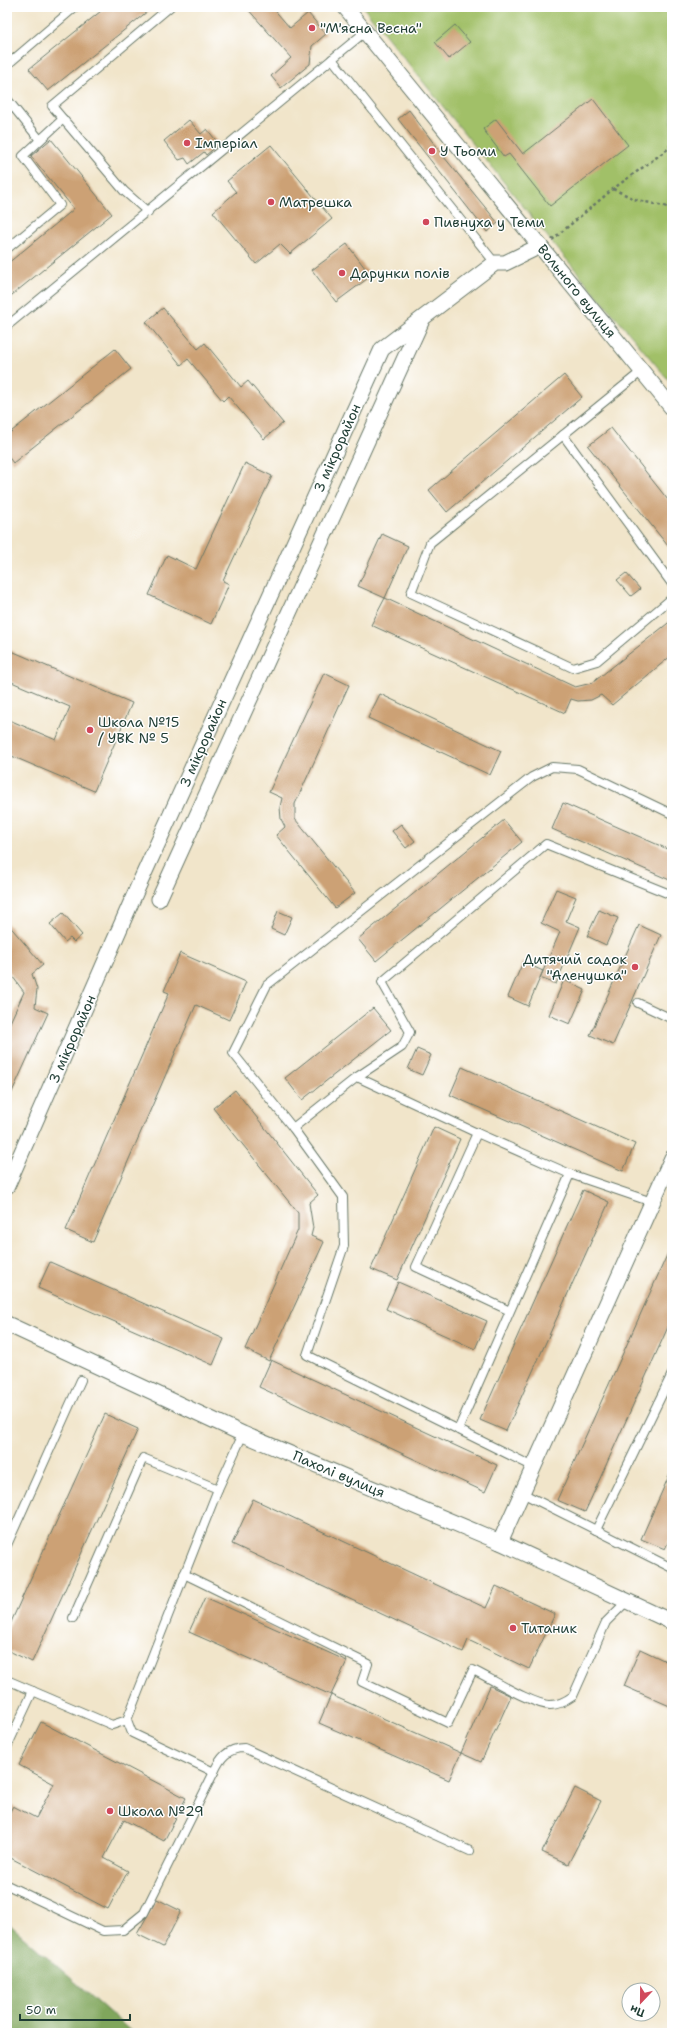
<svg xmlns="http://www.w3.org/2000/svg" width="679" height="2040" font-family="'Shantell Sans',sans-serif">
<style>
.green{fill:#a1c068;stroke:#607e4e}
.forest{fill:#80a65c;stroke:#507248}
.building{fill:#cca175}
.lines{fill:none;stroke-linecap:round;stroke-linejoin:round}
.service-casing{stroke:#687868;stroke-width:10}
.minor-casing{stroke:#687868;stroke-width:17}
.path{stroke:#687868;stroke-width:2.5;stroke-dasharray:3 3;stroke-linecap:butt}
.service{stroke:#fff;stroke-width:8}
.minor{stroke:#fff;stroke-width:15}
.poi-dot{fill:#d1495b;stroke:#fff;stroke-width:1.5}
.labels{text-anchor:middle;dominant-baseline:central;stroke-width:3;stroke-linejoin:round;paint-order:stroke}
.poi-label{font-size:14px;fill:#1f3d34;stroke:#fff;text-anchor:start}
.street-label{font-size:14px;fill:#1f3d34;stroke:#fff}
</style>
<rect width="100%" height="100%" fill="#fff"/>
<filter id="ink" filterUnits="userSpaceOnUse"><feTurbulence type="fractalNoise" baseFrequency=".025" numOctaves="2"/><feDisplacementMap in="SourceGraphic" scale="8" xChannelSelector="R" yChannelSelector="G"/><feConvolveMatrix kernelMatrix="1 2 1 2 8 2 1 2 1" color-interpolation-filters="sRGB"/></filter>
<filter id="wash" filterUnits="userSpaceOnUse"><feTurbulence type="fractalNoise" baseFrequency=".012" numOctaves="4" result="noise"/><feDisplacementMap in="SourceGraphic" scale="16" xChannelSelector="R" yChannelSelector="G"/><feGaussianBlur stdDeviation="0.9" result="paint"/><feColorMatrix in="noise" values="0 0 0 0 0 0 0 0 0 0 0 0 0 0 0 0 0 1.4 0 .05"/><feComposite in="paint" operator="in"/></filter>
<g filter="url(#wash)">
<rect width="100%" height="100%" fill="#f1e5ca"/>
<polygon class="green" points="363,7 672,7 672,384 551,241"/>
<polygon class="forest" points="7,1922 133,2033 7,2033"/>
<g id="blocks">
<g class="building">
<polygon points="106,7 153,7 48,91 29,69"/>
<polygon points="246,7 272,7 290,28 308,13 326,34 312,46 310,64 281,88 271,76 291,58"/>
<polygon points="455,25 470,42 449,59 435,42"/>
<polygon points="593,99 628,145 550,206 509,154 504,157 483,129 496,119 523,154"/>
<polygon points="409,110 444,157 498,223 487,232 398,119"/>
<polygon points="189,120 201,134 207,129 218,143 217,146 206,155 204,152 189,164 185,158 179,160 164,141"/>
<polygon points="51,139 112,214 7,299 7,264 74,209 31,156"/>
<polygon points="271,145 332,219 290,254 280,244 256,264 213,212 236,192 227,181"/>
<polygon points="347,244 371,276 336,302 312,270"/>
<polygon points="163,308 198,349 205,343 241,387 248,381 283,423 264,439 228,396 223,401 188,359 181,365 146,322"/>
<polygon points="115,349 131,369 13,463 7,455 7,435"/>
<polygon points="564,375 582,397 447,512 429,490"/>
<polygon points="611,428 672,505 672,551 588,446"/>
<polygon points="245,463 272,476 223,581 229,584 211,624 149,595 167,555 196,569"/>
<polygon points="382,534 408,546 385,598 358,586"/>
<polygon points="626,573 640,589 631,596 617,580"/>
<polygon points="385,598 575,687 592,683 672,620 672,655 612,705 601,695 591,700 578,701 571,699 565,713 371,625"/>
<polygon points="7,649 132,703 94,791 7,754 7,719 56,740 70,707 7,680"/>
<polygon points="324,673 349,685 295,804 295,819 355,893 335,908 276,835 285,827 281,819 280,807 282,798 269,792"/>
<polygon points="380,694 501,751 490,775 368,718"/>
<polygon points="563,803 672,851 672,881 552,829"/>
<polygon points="504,820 522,842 376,961 358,939"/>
<polygon points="401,824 415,841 406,848 392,831"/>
<polygon points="556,889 576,897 566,921 580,927 556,984 540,978 560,932 541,923"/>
<polygon points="599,910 618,918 606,945 587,936"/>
<polygon points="278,911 292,917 284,935 271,929"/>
<polygon points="63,913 82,935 74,942 70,938 65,942 50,924"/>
<polygon points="7,923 43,965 32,974 37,989 35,1007 48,1013 7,1103 7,1029 24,992 7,969"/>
<polygon points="639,925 661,935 613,1045 590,1035"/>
<polygon points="180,953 246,982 229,1020 196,1005 93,1242 66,1230 169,993 164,991"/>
<polygon points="523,962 543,971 528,1006 508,997"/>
<polygon points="564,980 585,990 570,1024 549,1015"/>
<polygon points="373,1008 391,1030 302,1100 285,1078"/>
<polygon points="417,1049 431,1055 422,1075 408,1069"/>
<polygon points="462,1067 635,1144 623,1171 450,1095"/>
<polygon points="235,1090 318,1195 309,1203 313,1228 311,1236 324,1242 269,1361 245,1349 298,1230 298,1213 213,1108"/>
<polygon points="434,1127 460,1139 397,1280 371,1269"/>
<polygon points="583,1190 609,1202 506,1431 480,1420"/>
<polygon points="672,1244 672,1318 585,1512 557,1500"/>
<polygon points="50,1262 224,1339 213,1365 38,1288"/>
<polygon points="398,1282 487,1321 475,1349 386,1309"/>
<polygon points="271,1360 497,1465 485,1492 259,1387"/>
<polygon points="105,1414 138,1429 32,1662 7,1650 7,1631"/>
<polygon points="672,1469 672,1534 665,1549 641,1539"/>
<polygon points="253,1499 486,1608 496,1586 555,1614 529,1669 468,1640 463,1652 232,1544"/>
<polygon points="205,1597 347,1661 331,1695 189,1632"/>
<polygon points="640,1649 672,1664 672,1707 624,1686"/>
<polygon points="490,1686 511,1696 481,1762 461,1753"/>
<polygon points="331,1695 461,1753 449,1780 319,1723"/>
<polygon points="41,1722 186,1798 164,1841 124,1820 104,1858 128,1871 108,1909 7,1856 7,1817 13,1806 36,1818 54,1784 19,1765"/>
<polygon points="575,1788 601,1801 568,1864 542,1852"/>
<polygon points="157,1899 181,1911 163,1947 137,1934"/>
</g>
</g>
</g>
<g filter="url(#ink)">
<use href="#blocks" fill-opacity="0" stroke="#687868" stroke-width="1"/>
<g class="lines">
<defs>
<g id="service">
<polyline points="332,59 495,263"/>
<polyline points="7,65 75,7"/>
<polyline points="7,99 40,140"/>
<polyline points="148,212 124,191 52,106 170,7"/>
<polyline points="7,249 60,205 23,156 63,119"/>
<polyline points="7,326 365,32"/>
<polyline points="642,371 430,543 411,593 573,668 597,661 672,598"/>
<polyline points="563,435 672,584"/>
<polyline points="638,1003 672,1019"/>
<polyline points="357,1077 477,1133"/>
<polyline points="293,1128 357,1077 402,1047 410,1032 382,982 546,844 672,895"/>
<polyline points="570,1174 652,1202"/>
<polyline points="458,1430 570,1174 477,1133 416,1267 510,1311"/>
<polyline points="534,1467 307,1355 344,1246 343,1197 293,1128 233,1053 267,985 532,777 552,767 578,769 672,814"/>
<path d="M218 1489 127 1720 132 1733 214 1772C220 1758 228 1748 244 1748L470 1851"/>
<polyline points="522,1493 672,1568"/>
<polyline points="596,1530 672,1374"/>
<polyline points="7,1545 81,1380"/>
<path d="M184 1574 368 1664 362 1682 448 1723 473 1670C490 1678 533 1705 550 1705 559 1705 566 1701 573 1696L606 1622 627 1601"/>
<polyline points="73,1618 143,1458 218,1489 243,1434"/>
<polyline points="7,1680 112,1725 127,1720"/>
<polyline points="7,1747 33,1691"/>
<polyline points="7,1885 103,1931 123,1930 144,1913 214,1772"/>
</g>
<g id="minor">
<polyline points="345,7 672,408"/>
<polyline points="159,899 422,320"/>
<polyline points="7,1186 137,889 382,349 495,263 505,263 540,246"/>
<polyline points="7,1324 243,1434 500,1542 672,1622"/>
<polyline points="500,1542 672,1158"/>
</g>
</defs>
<use href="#service" class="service-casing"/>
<use href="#minor" class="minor-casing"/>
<g class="path">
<polyline points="613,189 637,200 672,208"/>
<polyline points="552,240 613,189 668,149 672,142"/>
</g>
<use href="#service" class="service"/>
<use href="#minor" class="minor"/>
</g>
</g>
<g class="poi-dot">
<circle cx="312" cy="28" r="4"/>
<circle cx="187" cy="143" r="4"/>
<circle cx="432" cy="151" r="4"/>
<circle cx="271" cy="202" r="4"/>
<circle cx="426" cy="222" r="4"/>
<circle cx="342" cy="273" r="4"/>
<circle cx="90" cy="730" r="4"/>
<circle cx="635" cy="967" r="4"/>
<circle cx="513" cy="1628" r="4"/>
<circle cx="110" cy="1811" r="4"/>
</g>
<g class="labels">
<g class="poi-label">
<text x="320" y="28">"М'ясна Весна"</text>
<text x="195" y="143">Імперіал</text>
<text x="440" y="151">У Тьоми</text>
<text x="279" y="202">Матрешка</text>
<text x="434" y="222">Пивнуха у Теми</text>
<text x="350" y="273">Дарунки полів</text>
<text x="98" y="722">Школа №15<tspan x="98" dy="16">/ УВК № 5</tspan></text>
<text x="627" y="959" text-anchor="end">Дитячий садок<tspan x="627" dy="16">"Аленушка"</tspan></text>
<text x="521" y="1628">Титаник</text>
<text x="118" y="1811">Школа №29</text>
</g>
<g class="street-label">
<text transform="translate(577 291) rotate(51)">Вольного вулиця</text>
<text transform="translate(337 448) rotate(-66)">3 мікрорайон</text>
<text transform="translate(203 743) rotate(-66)">3 мікрорайон</text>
<text transform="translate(72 1039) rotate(-66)">3 мікрорайон</text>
<text transform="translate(339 1474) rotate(23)">Пахолі вулиця</text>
</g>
</g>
<rect width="679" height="2040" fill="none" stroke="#fff" stroke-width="24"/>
<g transform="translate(641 2002) rotate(202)"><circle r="19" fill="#ffffff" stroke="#a5b1ae"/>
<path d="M0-3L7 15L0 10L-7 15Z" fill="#d1495b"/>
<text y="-6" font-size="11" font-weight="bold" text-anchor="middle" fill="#1f3d34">Пн</text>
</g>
<path d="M20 2014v6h110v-6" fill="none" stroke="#1f3d34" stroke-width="2"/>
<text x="26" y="2014" font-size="12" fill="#1f3d34" stroke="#ffffff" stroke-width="3" paint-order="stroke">50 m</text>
</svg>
